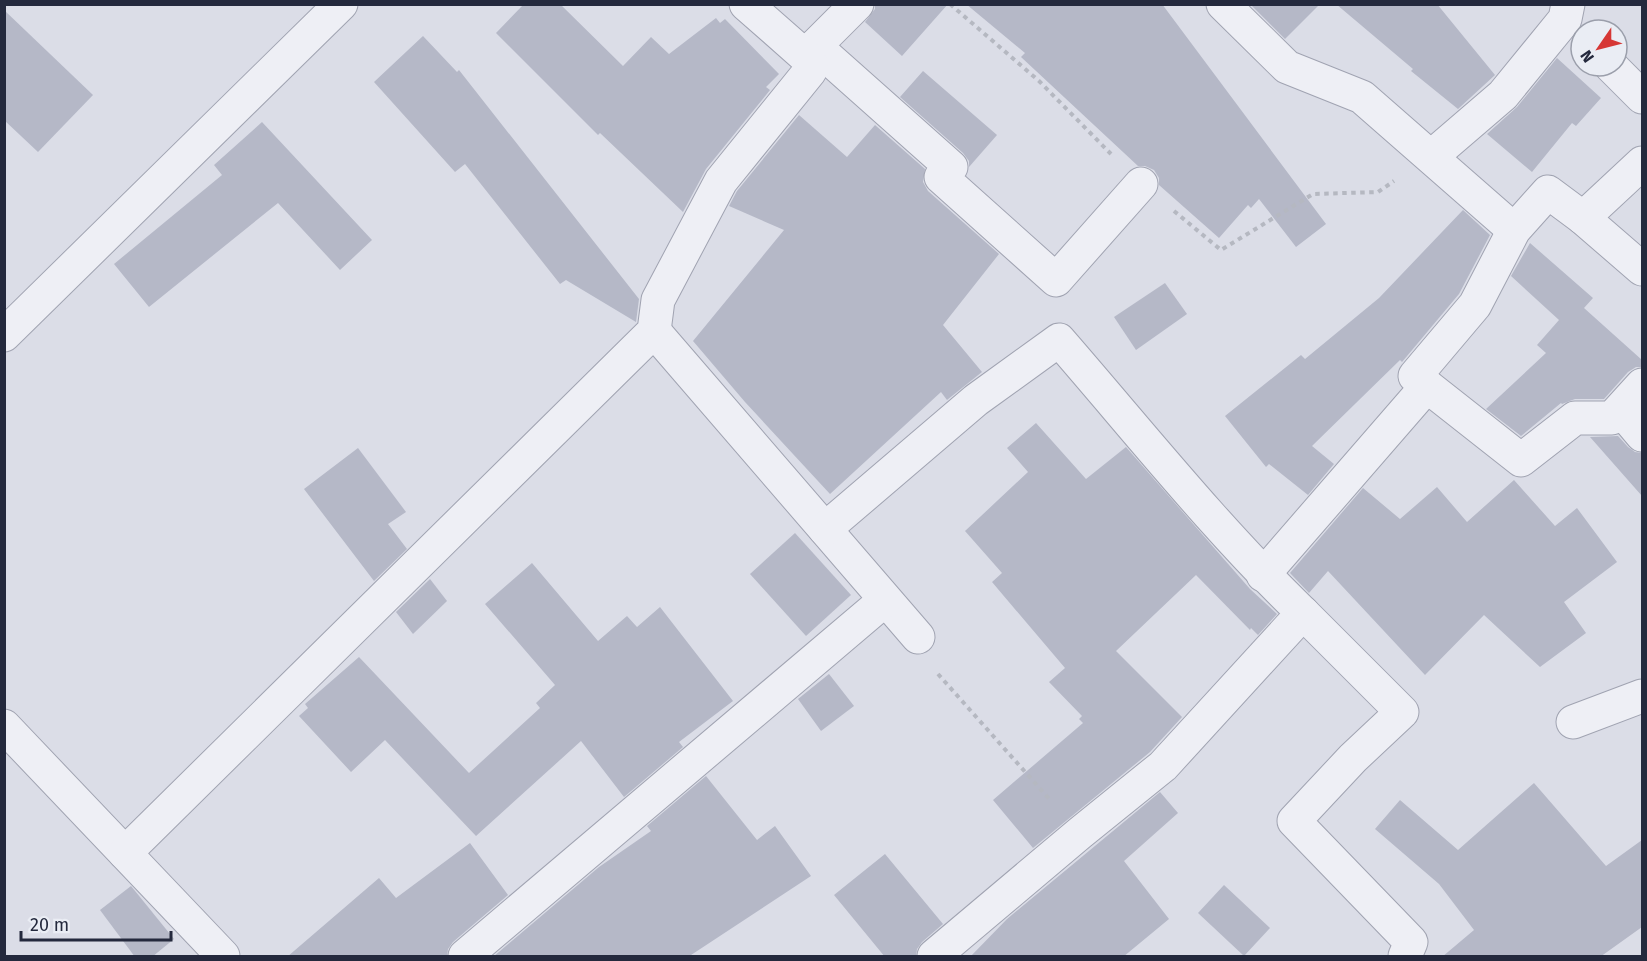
<svg xmlns="http://www.w3.org/2000/svg" width="1647" height="961" font-family="'Fira Sans',sans-serif">
<style>
.building{fill:#b5b8c7}
.lines{fill:none;stroke-linecap:round;stroke-linejoin:round}
.street-casing{stroke:#a0a3b1;stroke-width:35}
.path{stroke:#b5b8c1;stroke-width:4;stroke-dasharray:4.5 4.5;stroke-linecap:butt}
.street{stroke:#eeeff5;stroke-width:33}
</style>
<rect width="100%" height="100%" fill="#dbdde7"/>
<g class="building">
<polygon points="524,4 560,4 623,66 651,37 669,54 716,18 720,23 725,19 779,74 766,87 770,90 706,169 683,212 600,133 598,135 496,33"/>
<polygon points="875,4 948,4 902,56 865,22 875,9"/>
<polygon points="966,4 1162,4 1326,224 1296,247 1259,199 1251,208 1248,205 1219,238 1159,185 1159,178 1154,170 1145,166 1138,166 1021,57 1025,53"/>
<polygon points="1250,4 1320,4 1285,39"/>
<polygon points="1336,4 1437,4 1495,75 1458,109 1411,71 1413,69"/>
<polygon points="4,10 93,95 38,152 4,120"/>
<polygon points="423,36 457,72 459,70 639,299 636,322 566,280 560,284 465,164 455,172 374,82"/>
<polygon points="1557,58 1601,98 1576,126 1572,123 1532,172 1487,134 1517,107"/>
<polygon points="923,71 997,135 969,167 969,161 963,153 900,97"/>
<polygon points="799,115 847,157 875,125 925,169 923,182 928,191 999,254 943,325 982,372 947,400 941,392 830,494 745,402 693,341 784,230 729,206 737,191"/>
<polygon points="262,122 372,240 340,270 278,203 149,307 114,264 222,175 214,165"/>
<polygon points="1463,210 1490,235 1459,294 1402,362 1400,360 1312,446 1334,464 1308,495 1269,464 1266,467 1225,416 1301,355 1305,359 1379,298"/>
<polygon points="1530,243 1593,298 1584,308 1642,360 1642,367 1636,367 1628,372 1604,399 1575,399 1562,404 1561,403 1521,436 1486,409 1546,353 1537,345 1559,320 1511,276"/>
<polygon points="1165,283 1187,314 1136,350 1114,317"/>
<polygon points="1036,423 1086,479 1126,447 1250,589 1277,614 1258,635 1251,628 1250,630 1196,575 1116,651 1182,717 1150,752 1033,848 993,800 1083,723 1079,719 1082,716 1049,682 1065,668 992,582 1002,573 965,531 1028,472 1007,448"/>
<polygon points="1618,436 1628,447 1635,452 1642,453 1642,496 1590,437"/>
<polygon points="358,448 406,512 388,524 407,549 374,581 304,489"/>
<polygon points="1514,480 1555,526 1577,508 1617,562 1564,602 1586,633 1540,667 1484,615 1425,675 1328,571 1309,593 1290,573 1363,488 1400,519 1437,487 1467,522"/>
<polygon points="795,533 851,595 806,636 750,574"/>
<polygon points="532,563 598,641 627,616 637,627 660,607 733,701 679,742 683,747 624,797 581,741 476,836 385,740 351,772 299,716 308,708 305,704 359,657 469,773 540,708 536,703 555,685 485,604"/>
<polygon points="430,579 447,601 413,634 396,612"/>
<polygon points="829,674 854,706 821,731 798,699"/>
<polygon points="706,776 757,840 775,826 811,876 688,957 493,957 599,867 651,831 647,826"/>
<polygon points="1534,783 1606,866 1642,840 1642,927 1600,957 1442,957 1474,930 1439,884 1375,829 1400,800 1458,850"/>
<polygon points="1160,792 1178,813 1124,861 1169,919 1123,957 970,957 1007,919"/>
<polygon points="470,843 508,895 453,942 448,949 447,957 287,957 379,878 396,898"/>
<polygon points="885,854 943,924 922,942 917,949 916,957 885,957 834,895"/>
<polygon points="1224,885 1270,928 1244,956 1198,913"/>
<polygon points="131,886 174,939 152,957 135,957 100,910"/>
</g>
<g class="lines">
<defs>
<g id="street">
<polyline points="1223,4 1287,67 1362,97 1514,230"/>
<polyline points="815,46 951,167 941,177 1056,280 1141,184"/>
<polyline points="805,56 857,4"/>
<polyline points="1611,66 1642,97"/>
<polyline points="1432,156 1503,95 1565,19 1568,4"/>
<polyline points="1583,218 1642,269"/>
<polyline points="654,331 918,637"/>
<polyline points="4,335 341,4"/>
<polyline points="1427,386 1521,460 1575,418 1612,418 1642,385"/>
<polyline points="1621,410 1642,435"/>
<path d="M825 529 976 400 1059 340C1139 432 1215 528 1303 613L1163 766 1080 833 934 956"/>
<polyline points="1263,575 1427,386 1415,376 1475,305 1514,230 1548,192 1583,218 1642,163"/>
<polyline points="1303,613 1402,712 1353,758 1294,821 1411,942 1405,956"/>
<polyline points="1573,722 1642,696"/>
<polyline points="4,726 223,956"/>
<polyline points="125,853 654,331 658,300 721,181 810,71 811,64 805,56 746,4"/>
<polyline points="465,956 885,600"/>
</g>
</defs>
<use href="#street" class="street-casing"/>
<g class="path">
<polyline points="950,4 1039,81 1111,154"/>
<polyline points="1174,211 1221,250 1313,194 1378,192 1394,181"/>
<polyline points="938,674 1051,801"/>
</g>
<use href="#street" class="street"/>
</g>
<rect width="1647" height="961" fill="none" stroke="#24293d" stroke-width="12"/>
<g transform="translate(1599 48) rotate(235)"><circle r="28" fill="#eaedf4" stroke="#9b9fab" stroke-width="1.5"/>
<path d="M0-4.5L10 22L0 15L-10 22Z" fill="#d63735"/>
<text y="-9" font-size="16" font-weight="bold" text-anchor="middle" fill="#24293d">N</text>
</g>
<path d="M21 931v9h150v-9" fill="none" stroke="#24293d" stroke-width="3"/>
<text x="30" y="931" font-size="18" fill="#24293d" stroke="#eaedf4" stroke-width="4.5" paint-order="stroke">20 m</text>
</svg>
